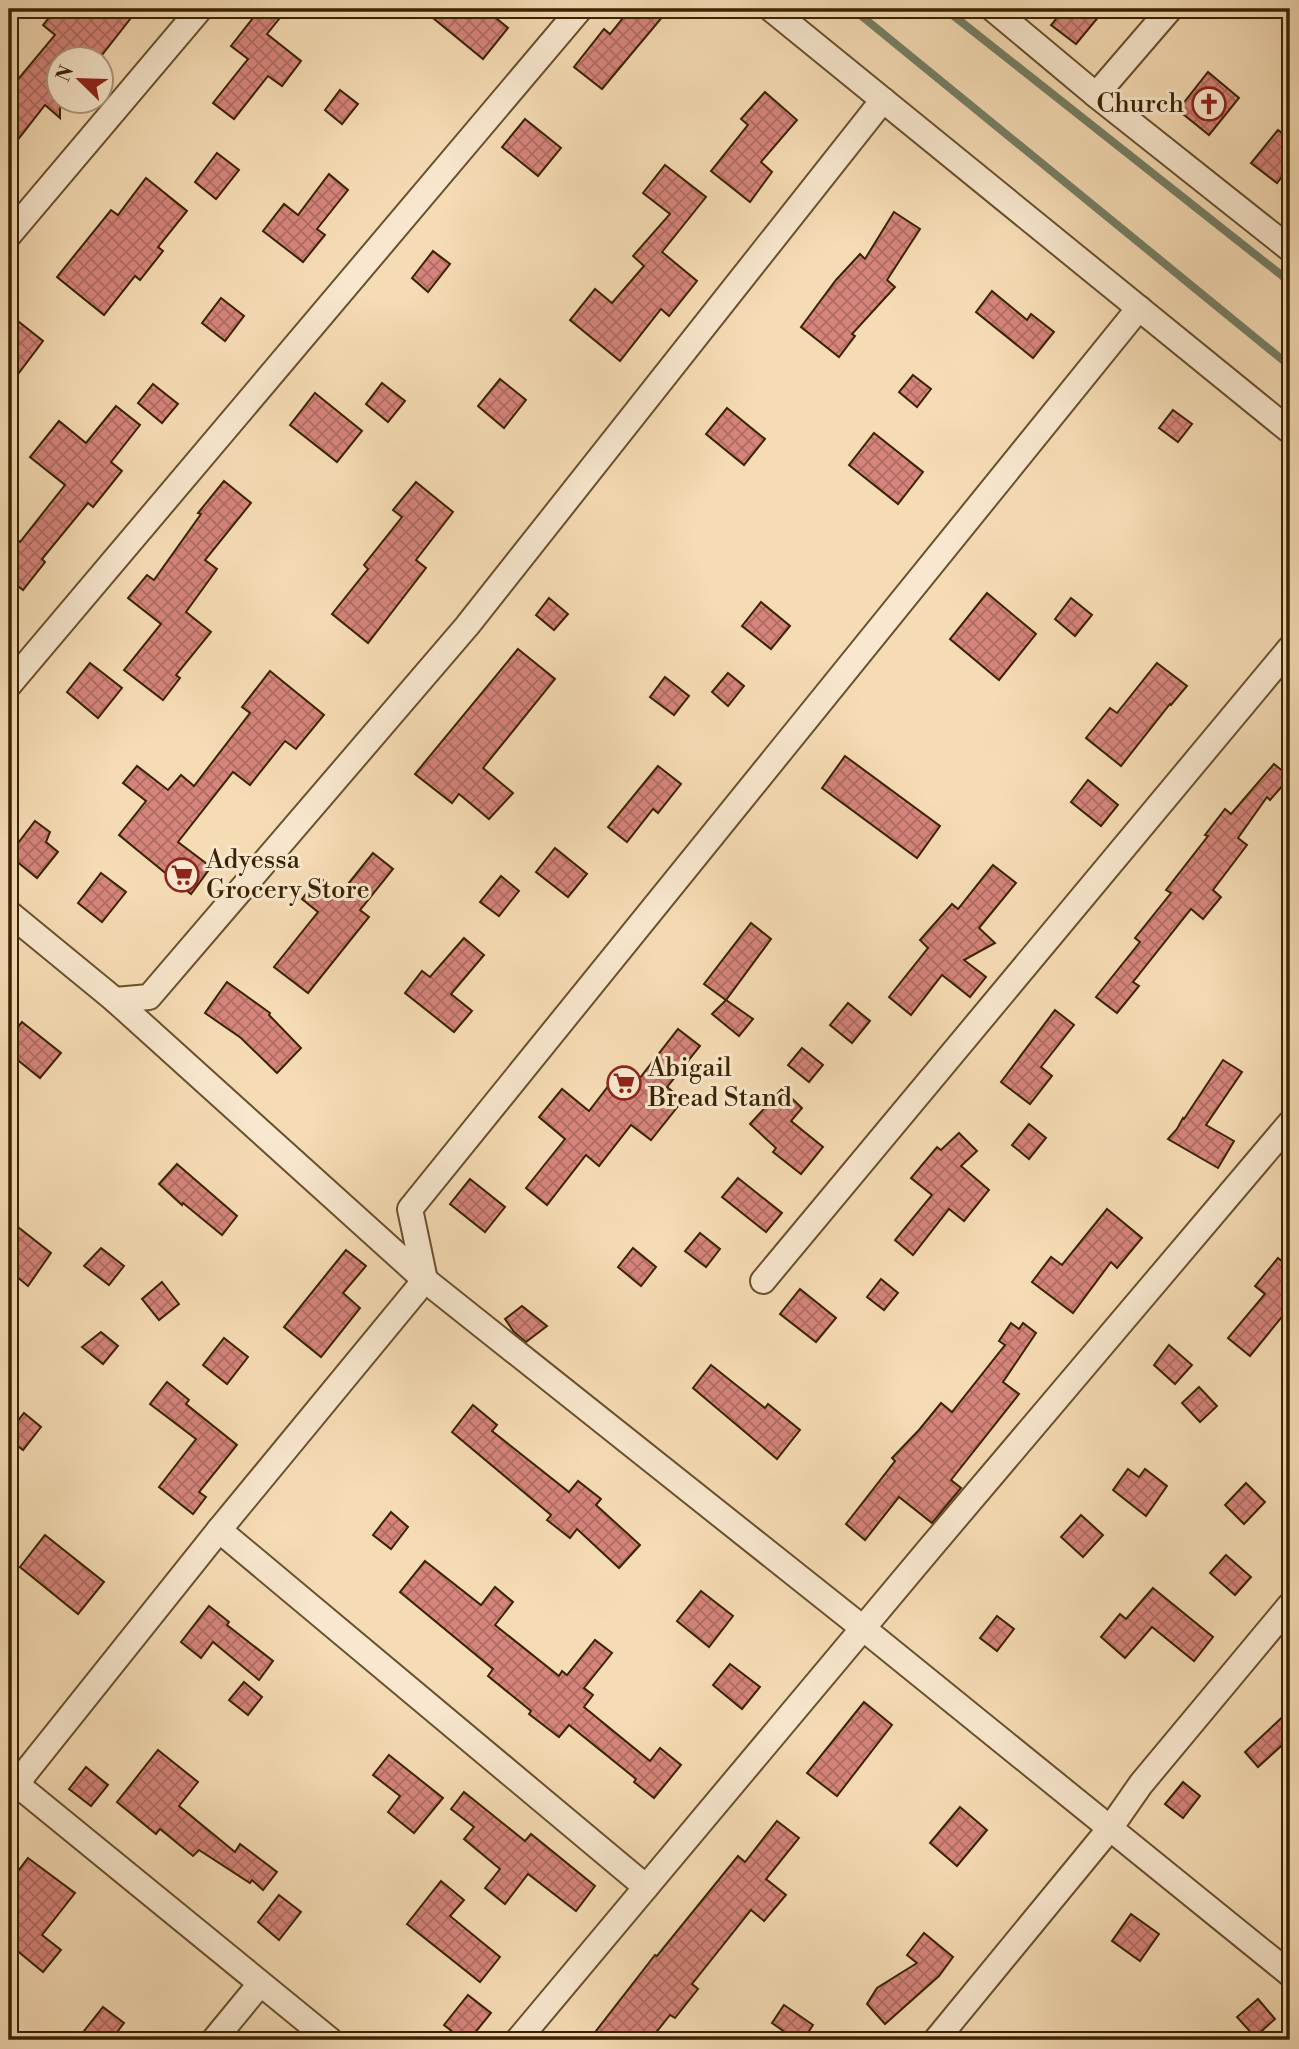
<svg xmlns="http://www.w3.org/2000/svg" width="1299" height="2049" font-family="'Libre Bodoni',serif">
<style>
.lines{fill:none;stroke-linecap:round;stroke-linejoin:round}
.stream{stroke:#757f66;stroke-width:8}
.building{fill:url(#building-cross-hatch);stroke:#392300;stroke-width:2}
.street-casing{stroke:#68512d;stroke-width:28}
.street{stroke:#f9e8cf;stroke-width:24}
.labels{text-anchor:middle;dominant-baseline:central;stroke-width:6;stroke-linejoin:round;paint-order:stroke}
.poi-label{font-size:26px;fill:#392300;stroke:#f9e8cf;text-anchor:start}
</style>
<defs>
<pattern id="building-cross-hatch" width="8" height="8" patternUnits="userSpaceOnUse" patternTransform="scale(1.75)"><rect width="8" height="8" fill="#d6857c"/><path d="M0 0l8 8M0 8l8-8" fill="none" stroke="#af6c63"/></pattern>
</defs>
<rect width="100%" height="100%" fill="#f6dcb5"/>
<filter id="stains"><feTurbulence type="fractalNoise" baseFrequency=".00286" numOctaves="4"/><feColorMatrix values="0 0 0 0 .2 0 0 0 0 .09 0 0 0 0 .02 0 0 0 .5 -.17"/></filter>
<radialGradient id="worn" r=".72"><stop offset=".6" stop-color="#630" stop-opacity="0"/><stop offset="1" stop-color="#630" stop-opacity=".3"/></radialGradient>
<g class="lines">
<g class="stream">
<polyline points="853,9 1290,366"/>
<polyline points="945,9 1290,282"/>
</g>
</g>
<g class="building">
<polygon points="56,9 138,9 98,60 60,60 60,118 45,105 9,151 9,90 55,35 43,25"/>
<polygon points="260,9 287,9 267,34 301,61 282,86 268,76 234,119 213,103 248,59 231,46"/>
<polygon points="422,9 485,9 508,28 483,59"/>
<polygon points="619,9 669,9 602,89 574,67 604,29 610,34 626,14"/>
<polygon points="1064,9 1105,9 1076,44 1051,25"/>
<polygon points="1208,72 1239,98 1209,135 1178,110"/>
<polygon points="340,90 358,104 342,124 325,110"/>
<polygon points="765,92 797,120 761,162 772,172 750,202 711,171 748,125 741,119"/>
<polygon points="525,119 561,148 538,176 502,147"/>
<polygon points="1278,130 1290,139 1290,166 1277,183 1251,163"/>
<polygon points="217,153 239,170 216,199 195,182"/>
<polygon points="665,165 706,197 662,252 697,281 669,316 661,309 620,361 570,320 595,289 612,303 644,266 633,256 670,214 643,193"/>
<polygon points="329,174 348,190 317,229 325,235 303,262 263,231 284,204 298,215"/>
<polygon points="146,178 187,211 158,247 163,251 140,280 135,276 104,315 57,277 111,210 118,215"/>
<polygon points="894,212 920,229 887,280 895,287 852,334 855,336 839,357 801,327 836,280 860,254 865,259"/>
<polygon points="433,251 450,264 428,292 412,278"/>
<polygon points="992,291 1027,320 1031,314 1054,332 1033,358 976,312"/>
<polygon points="221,298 244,316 225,341 202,323"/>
<polygon points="9,314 43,341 9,386"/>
<polygon points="913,375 931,389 917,407 899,392"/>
<polygon points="500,379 526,400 504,428 478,406"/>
<polygon points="382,383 405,401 388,422 366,404"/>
<polygon points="153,384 178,404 162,423 138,403"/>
<polygon points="315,393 362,431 337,462 290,425"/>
<polygon points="116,406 140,425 111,462 122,471 93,507 88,503 42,559 45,562 23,590 9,579 9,533 20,542 65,485 30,457 59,421 86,443"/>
<polygon points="727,408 765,439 744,465 706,434"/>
<polygon points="1173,410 1192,424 1178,442 1159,428"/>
<polygon points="874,433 923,472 898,504 849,465"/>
<polygon points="224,481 251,503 205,560 217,569 186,612 211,632 176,675 180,678 163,700 124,670 161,624 128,598 147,575 154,580 201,514 198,513"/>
<polygon points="416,482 453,512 416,560 426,568 368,643 332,614 368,569 364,565 402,517 393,510"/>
<polygon points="987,593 1036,634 999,680 950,639"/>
<polygon points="549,598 568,614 554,630 536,615"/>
<polygon points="1071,598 1092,615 1075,636 1055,619"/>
<polygon points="761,602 790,626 771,649 742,626"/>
<polygon points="518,649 555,679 483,768 513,793 489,819 459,794 452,803 415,774"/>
<polygon points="90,663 122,688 98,718 67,692"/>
<polygon points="1157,663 1187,686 1171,705 1170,704 1121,766 1086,738 1110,708 1117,713"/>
<polygon points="270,671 324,715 296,749 285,741 250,785 233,772 178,842 211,867 191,894 119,835 146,801 123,783 137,766 168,790 181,775 194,786 250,713 242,707"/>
<polygon points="728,673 744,686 728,706 712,692"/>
<polygon points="665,677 689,696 674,715 650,697"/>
<polygon points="845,756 940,826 917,858 822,788"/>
<polygon points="1274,764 1290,777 1270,800 1267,797 1238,838 1247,845 1213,890 1221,897 1203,919 1191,909 1133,982 1139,986 1117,1013 1096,997 1140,942 1135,938 1171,893 1166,890 1208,836 1205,835 1225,809 1231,814"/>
<polygon points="658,766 681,784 658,813 653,809 627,842 608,827"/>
<polygon points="1088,780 1118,805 1101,826 1071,802"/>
<polygon points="35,821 50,832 46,842 58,852 37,878 9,855"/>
<polygon points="555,848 587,874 568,897 536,872"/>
<polygon points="373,853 393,869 360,910 369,917 308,993 274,967 318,912 302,899 319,877 340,894"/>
<polygon points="993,865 1016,883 979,928 995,943 964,960 986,977 970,997 942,975 911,1015 889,997 928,948 920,940 952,904 958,909"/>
<polygon points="101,873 126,892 102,922 78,903"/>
<polygon points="501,876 519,891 499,916 480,902"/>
<polygon points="751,923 771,939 726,1000 704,984"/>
<polygon points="464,938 484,955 451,994 472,1011 454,1032 405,993 422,971 430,977"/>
<polygon points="227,982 270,1013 269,1015 301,1048 277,1073 241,1038 205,1013"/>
<polygon points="726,1000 753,1019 739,1036 712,1014"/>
<polygon points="848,1003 870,1021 852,1043 830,1025"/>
<polygon points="1055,1010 1074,1025 1041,1067 1052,1076 1030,1104 1001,1082"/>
<polygon points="22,1022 61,1053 40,1078 9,1053 9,1038"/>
<polygon points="678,1029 700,1046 667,1087 683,1100 651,1140 631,1125 599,1166 586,1155 547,1205 526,1188 565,1139 539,1117 562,1089 589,1111 623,1067 639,1079"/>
<polygon points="802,1048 823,1065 809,1082 788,1065"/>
<polygon points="1223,1060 1242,1072 1206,1125 1234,1141 1218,1168 1168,1139 1177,1129 1183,1118 1184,1119"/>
<polygon points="782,1089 802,1108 791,1121 823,1147 801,1174 773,1152 776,1148 750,1124"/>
<polygon points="1029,1124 1046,1138 1029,1159 1012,1145"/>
<polygon points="959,1133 977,1151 961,1166 989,1190 964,1221 949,1209 913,1255 895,1240 932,1195 911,1178 937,1147 941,1150"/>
<polygon points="177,1164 237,1216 222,1235 183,1203 182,1205 159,1184"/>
<polygon points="738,1178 782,1213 766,1232 722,1197"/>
<polygon points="470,1179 505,1207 485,1232 450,1204"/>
<polygon points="1107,1209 1142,1238 1117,1268 1111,1262 1073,1313 1032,1282 1051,1257 1062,1265"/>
<polygon points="9,1220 51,1253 28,1286 9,1270"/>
<polygon points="700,1233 720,1249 706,1267 685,1251"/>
<polygon points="101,1248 124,1266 109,1285 84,1266"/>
<polygon points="633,1248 656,1267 641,1286 618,1267"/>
<polygon points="346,1250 366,1266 343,1293 360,1308 321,1357 284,1327"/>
<polygon points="1278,1258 1290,1268 1290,1307 1250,1356 1228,1338 1265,1294 1255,1286"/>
<polygon points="881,1279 898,1293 884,1310 867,1297"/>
<polygon points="162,1282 179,1304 159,1320 142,1299"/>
<polygon points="800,1289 836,1318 816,1342 780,1314"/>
<polygon points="522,1306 547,1326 526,1342 514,1332 505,1319"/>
<polygon points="1011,1323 1019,1329 1023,1323 1036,1333 1003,1382 1019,1394 951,1480 961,1488 932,1523 899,1497 865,1540 846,1524 895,1461 892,1458 919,1430 941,1403 952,1412 1005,1345 999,1341"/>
<polygon points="101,1332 118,1346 103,1364 82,1347"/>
<polygon points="224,1338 248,1357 227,1384 203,1365"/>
<polygon points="1169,1345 1192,1365 1175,1384 1154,1365"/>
<polygon points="711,1365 765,1408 768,1404 800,1430 777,1459 693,1388"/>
<polygon points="167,1382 189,1400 186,1404 237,1445 199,1492 206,1497 193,1514 159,1487 196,1439 150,1404"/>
<polygon points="1199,1387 1217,1406 1200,1422 1182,1403"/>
<polygon points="473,1405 497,1425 492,1431 569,1492 578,1481 601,1499 596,1505 640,1545 619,1568 577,1529 570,1538 547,1520 551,1515 452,1432"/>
<polygon points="24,1413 41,1427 23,1450 9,1439 9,1432"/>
<polygon points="1128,1469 1139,1477 1145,1469 1167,1486 1146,1516 1113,1490"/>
<polygon points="1246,1483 1265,1502 1244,1524 1225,1505"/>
<polygon points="391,1512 408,1527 391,1549 373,1535"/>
<polygon points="1081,1515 1103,1535 1083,1557 1061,1537"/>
<polygon points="45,1535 104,1582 78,1614 20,1567"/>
<polygon points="1226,1555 1251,1577 1235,1595 1210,1573"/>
<polygon points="425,1561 481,1605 495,1587 513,1602 495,1625 559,1676 562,1671 567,1675 595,1640 612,1653 584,1688 593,1695 584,1707 650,1761 660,1748 681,1765 654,1798 634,1782 636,1779 569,1725 559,1737 529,1714 531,1711 488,1676 493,1669 400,1592"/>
<polygon points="1153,1588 1213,1637 1194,1661 1152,1627 1125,1658 1101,1637 1120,1614 1126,1619"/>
<polygon points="701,1591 733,1616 709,1647 677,1621"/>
<polygon points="209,1606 229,1622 227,1625 273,1661 259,1680 213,1642 201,1658 181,1642"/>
<polygon points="997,1616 1014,1629 997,1651 980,1638"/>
<polygon points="730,1664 760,1687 742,1709 713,1685"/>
<polygon points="244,1682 262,1697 248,1715 229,1700"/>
<polygon points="864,1702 892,1725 837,1796 807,1773"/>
<polygon points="1290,1710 1290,1738 1258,1767 1245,1752"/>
<polygon points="158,1750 198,1782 179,1806 235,1852 240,1844 277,1872 263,1890 252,1880 250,1883 199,1850 193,1856 160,1829 156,1834 117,1802"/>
<polygon points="389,1755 443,1798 414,1833 388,1812 400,1796 373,1775"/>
<polygon points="86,1767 108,1785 91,1806 69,1789"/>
<polygon points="1183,1782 1200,1796 1183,1818 1165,1804"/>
<polygon points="464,1792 525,1841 531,1834 595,1886 576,1911 528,1874 505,1904 485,1888 500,1869 464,1839 474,1827 451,1809"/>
<polygon points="960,1807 987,1830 957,1866 930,1843"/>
<polygon points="777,1821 799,1838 766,1879 786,1895 764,1921 751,1910 692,1984 698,1989 675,2018 670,2015 650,2040 589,2040 655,1955 657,1956 738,1856 745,1862"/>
<polygon points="28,1858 75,1893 42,1935 61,1950 43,1972 9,1944 9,1883"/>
<polygon points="441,1881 464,1900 450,1916 500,1957 480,1982 407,1924"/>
<polygon points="279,1895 301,1912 279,1940 258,1922"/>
<polygon points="1131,1914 1159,1934 1140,1961 1112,1941"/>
<polygon points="924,1933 953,1957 939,1976 885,2024 867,2004 877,1988 917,1963 907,1955"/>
<polygon points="468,1995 491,2013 469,2040 463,2040 444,2025"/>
<polygon points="1258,1999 1275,2019 1255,2037 1237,2017"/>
<polygon points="784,2005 813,2025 803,2040 796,2040 772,2023"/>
<polygon points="103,2007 124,2023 111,2040 96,2040 84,2031"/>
</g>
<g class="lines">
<defs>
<g id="street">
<polyline points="771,9 1290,431"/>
<polyline points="993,9 1096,95 1290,249"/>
<polyline points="1096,95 1170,9"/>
<polyline points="9,235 200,9"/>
<polyline points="9,685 580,9"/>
<polyline points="9,913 115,1000 425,1280 864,1629 1290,1974"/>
<polyline points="115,1000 149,997 467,626 883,100"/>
<polyline points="763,1281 1290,648"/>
<polyline points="219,1530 646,1887"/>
<polyline points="9,1778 330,2040"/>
<polyline points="9,1793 219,1530 425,1280 410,1209 1139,308"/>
<polyline points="214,2040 260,1984"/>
<polyline points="518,2040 931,1547 1290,1123"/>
<polyline points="936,2040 1111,1827 1141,1784 1290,1605"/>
</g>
</defs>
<use href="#street" class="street-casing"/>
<use href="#street" class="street"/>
</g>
<defs>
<symbol id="church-ring" viewBox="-11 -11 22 22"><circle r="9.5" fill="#f9e8cf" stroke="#8f2418" stroke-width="1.5"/><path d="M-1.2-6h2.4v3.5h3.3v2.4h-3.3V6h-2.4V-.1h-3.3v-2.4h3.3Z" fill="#8f2418"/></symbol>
<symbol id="supermarket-ring" viewBox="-11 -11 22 22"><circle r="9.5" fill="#f9e8cf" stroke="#8f2418" stroke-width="1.5"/><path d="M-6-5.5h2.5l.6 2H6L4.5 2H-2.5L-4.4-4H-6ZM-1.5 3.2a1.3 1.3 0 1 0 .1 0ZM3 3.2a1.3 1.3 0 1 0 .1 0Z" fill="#8f2418"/></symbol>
</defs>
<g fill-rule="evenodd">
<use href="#church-ring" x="1190" y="85" width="38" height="38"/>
<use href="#supermarket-ring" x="163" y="856" width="38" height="38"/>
<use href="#supermarket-ring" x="605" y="1064" width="38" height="38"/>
</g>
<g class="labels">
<g class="poi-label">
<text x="1184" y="104" text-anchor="end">Church</text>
<text x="206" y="860">Adyessa<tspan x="206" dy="30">Grocery Store</tspan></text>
<text x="648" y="1068">Abigail<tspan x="648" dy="30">Bread Stand</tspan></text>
</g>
</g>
<rect width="1299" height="2049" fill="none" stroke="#f6dcb5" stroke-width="35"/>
<rect x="10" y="10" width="1278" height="2028" fill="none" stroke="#392300" stroke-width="3.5"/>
<rect x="18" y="18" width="1264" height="2014" fill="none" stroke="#392300" stroke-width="2"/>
<g transform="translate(80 80) rotate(293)"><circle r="33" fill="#f9e8cf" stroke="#ac997c" stroke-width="2"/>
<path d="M0-5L12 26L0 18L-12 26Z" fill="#8f2418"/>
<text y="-10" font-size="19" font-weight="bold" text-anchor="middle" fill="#392300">N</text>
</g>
<rect width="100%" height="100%" filter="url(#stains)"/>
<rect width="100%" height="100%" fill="url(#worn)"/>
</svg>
